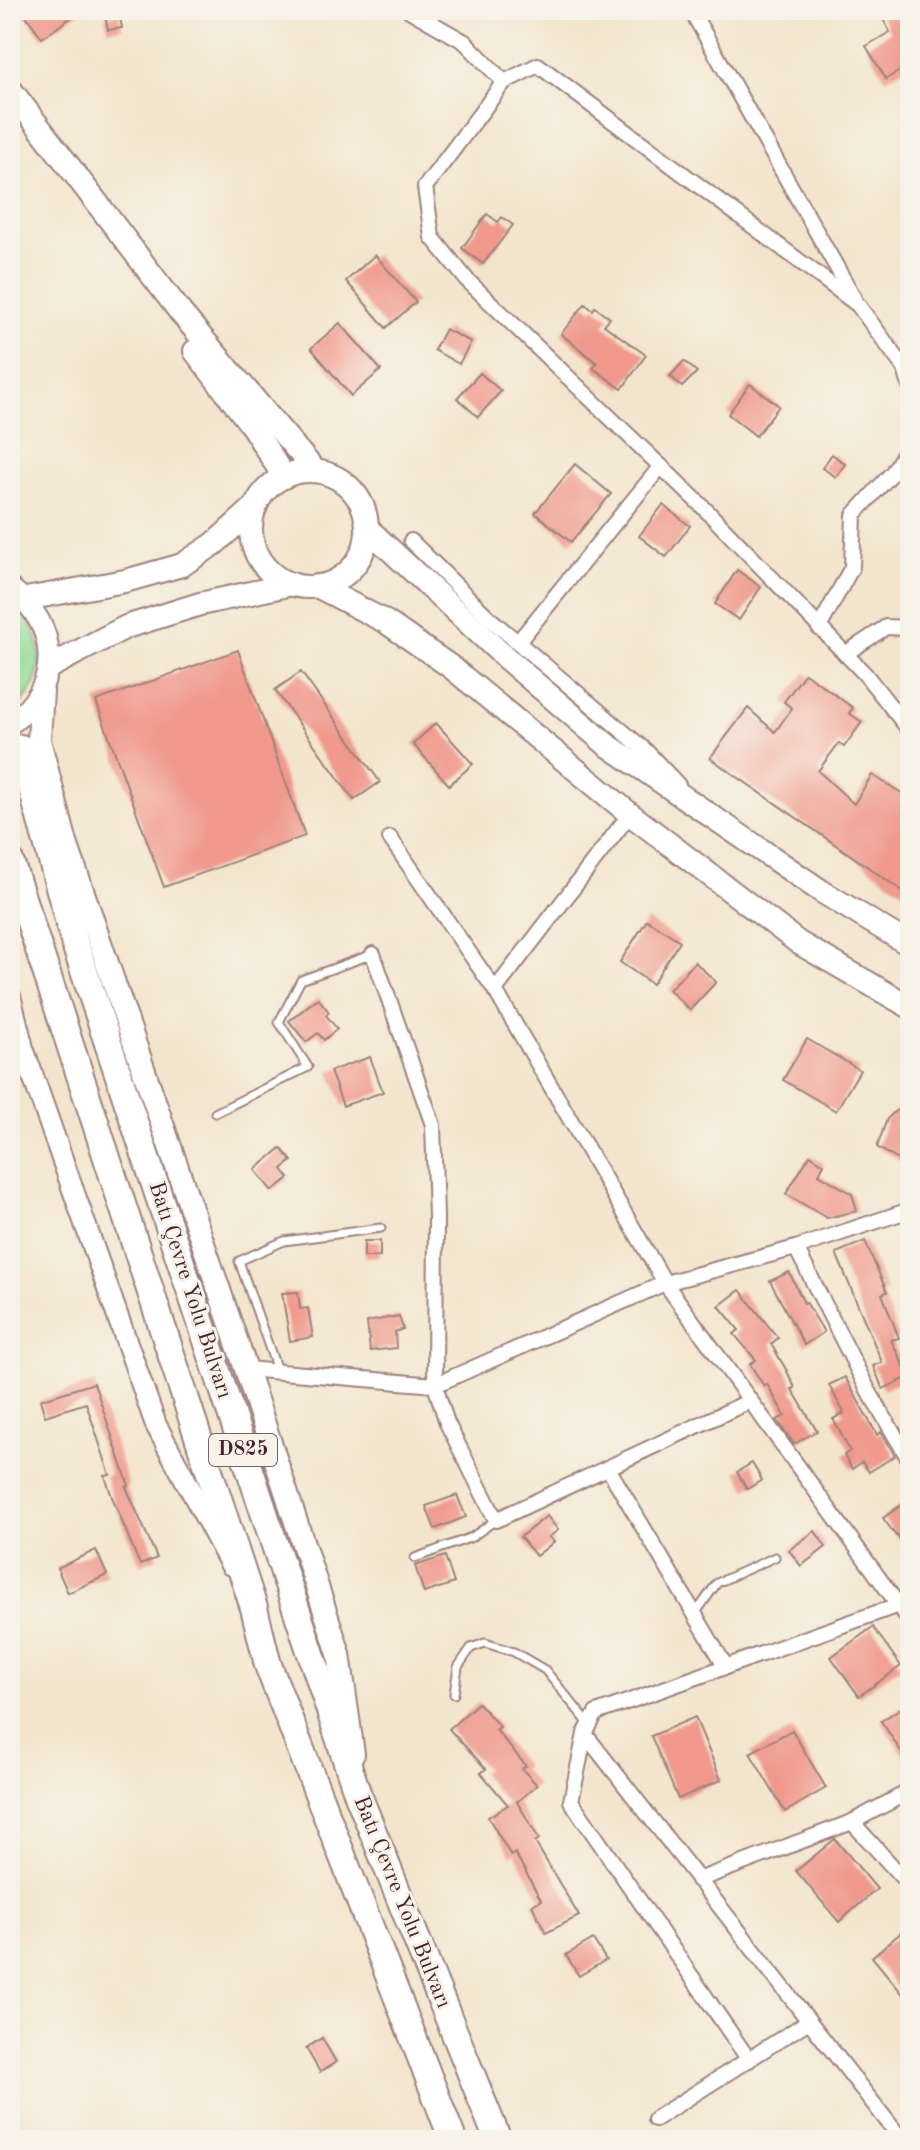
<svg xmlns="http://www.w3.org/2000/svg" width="920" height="2150" font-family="'Old Standard TT',serif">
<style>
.green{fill:#90d994;stroke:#6d7c60;stroke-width:2}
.building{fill:#f0998c}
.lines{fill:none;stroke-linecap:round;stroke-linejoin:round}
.lane-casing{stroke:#9e827c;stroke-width:11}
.street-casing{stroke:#9e827c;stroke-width:18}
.secondary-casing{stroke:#9e827c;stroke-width:24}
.primary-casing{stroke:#9e827c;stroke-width:26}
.highway-casing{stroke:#9e827c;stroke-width:30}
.lane{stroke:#fff;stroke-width:7}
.street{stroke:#fff;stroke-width:14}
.secondary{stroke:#fff;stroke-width:20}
.primary{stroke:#fff;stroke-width:22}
.highway{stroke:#fff;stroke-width:26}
.labels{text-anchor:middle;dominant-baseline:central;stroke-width:6;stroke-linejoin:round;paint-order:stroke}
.shield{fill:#f7f3e8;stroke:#7e5f64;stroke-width:2}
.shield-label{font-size:20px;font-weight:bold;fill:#4a1f2b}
.street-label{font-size:22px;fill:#4a1f2b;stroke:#f7f3e8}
</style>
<rect width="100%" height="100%" fill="#f7f3e8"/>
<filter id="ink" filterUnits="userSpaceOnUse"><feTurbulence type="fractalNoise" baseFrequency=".0125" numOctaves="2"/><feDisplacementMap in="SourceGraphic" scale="16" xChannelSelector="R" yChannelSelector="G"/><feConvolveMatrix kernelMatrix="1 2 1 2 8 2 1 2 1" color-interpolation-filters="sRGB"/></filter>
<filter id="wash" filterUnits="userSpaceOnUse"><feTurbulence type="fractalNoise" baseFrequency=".006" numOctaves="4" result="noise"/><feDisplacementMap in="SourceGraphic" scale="32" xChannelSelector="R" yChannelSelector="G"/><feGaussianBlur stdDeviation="1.8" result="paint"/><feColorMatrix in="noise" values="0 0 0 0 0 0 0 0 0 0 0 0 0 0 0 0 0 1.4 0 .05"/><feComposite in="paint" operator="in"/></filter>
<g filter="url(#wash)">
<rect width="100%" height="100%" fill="#f3e5cd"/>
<path class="green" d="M10 602C16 607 24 613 28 620 47 649 43 692 10 710Z"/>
<g id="blocks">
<g class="building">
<polygon points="22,10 82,10 42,38"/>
<polygon points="878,10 901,10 910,25 910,65 886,79 866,46 890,32"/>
<polygon points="119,13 122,28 108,30 105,16"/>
<polygon points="487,214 498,222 502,217 513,225 483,264 462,248"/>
<polygon points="375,255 416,302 386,328 346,281"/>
<polygon points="585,304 593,310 595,307 610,318 604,325 646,355 622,389 593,368 597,363 561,334"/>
<polygon points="340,323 381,370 351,396 311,348"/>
<polygon points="445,329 471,342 459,364 434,350"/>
<polygon points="684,361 697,372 682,387 670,376"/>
<polygon points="480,373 501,391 478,417 457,398"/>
<polygon points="750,384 779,406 756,436 728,414"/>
<polygon points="832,454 845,464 836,477 822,468"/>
<polygon points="575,464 611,494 571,542 535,513"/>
<polygon points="663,505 690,526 666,557 639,536"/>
<polygon points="737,570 761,587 739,620 715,604"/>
<polygon points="238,650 305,836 164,887 96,701"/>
<polygon points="301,672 380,782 354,800 275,690"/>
<polygon points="805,673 853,708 849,713 862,722 844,747 839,743 818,771 854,804 872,775 910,798 910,896 710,758 748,708 775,732 792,708 784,702"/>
<polygon points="436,723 473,764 449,785 413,744"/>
<polygon points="647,920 680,941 652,984 620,962"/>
<polygon points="695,962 716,982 690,1010 669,990"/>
<polygon points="318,998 329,1012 326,1015 337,1029 324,1040 318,1033 306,1042 289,1021"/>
<polygon points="807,1039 860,1070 836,1111 783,1080"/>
<polygon points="370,1057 383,1092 343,1106 330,1071"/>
<polygon points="910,1102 910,1167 877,1147 887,1119 894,1112"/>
<polygon points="281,1148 292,1161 282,1169 289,1178 272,1191 255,1170"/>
<polygon points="810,1155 824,1164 819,1174 852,1194 857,1211 827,1218 786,1194"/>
<rect x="364" y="1241" width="16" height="16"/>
<polygon points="865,1241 887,1292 882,1294 899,1338 891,1340 909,1377 883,1389 873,1366 882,1362 836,1253"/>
<polygon points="789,1272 804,1303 806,1302 824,1332 804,1345 770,1281"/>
<polygon points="740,1290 778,1338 771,1344 787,1371 795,1388 792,1389 817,1431 794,1444 777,1420 785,1416 767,1384 764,1386 750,1364 756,1360 734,1334 739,1330 719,1306"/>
<polygon points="298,1292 300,1309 308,1308 313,1337 290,1341 282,1293"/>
<polygon points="399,1316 403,1329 395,1332 396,1348 370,1351 367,1322"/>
<polygon points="845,1377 877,1435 881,1432 895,1456 869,1472 862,1462 852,1469 844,1455 850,1451 833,1419 844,1413 829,1385"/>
<polygon points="94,1383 129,1486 126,1487 157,1558 140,1565 112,1497 105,1476 110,1475 86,1403 45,1416 40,1400"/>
<polygon points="752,1463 762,1480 747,1489 737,1472"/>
<polygon points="457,1495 466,1517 435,1529 426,1506"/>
<polygon points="910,1499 910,1557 897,1535 896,1536 883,1518"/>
<polygon points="547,1516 558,1530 549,1537 554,1542 536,1556 520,1537"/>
<polygon points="815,1531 826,1547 801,1566 789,1550"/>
<polygon points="96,1550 107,1575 68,1593 57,1568"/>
<polygon points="445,1556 454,1583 424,1593 415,1566"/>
<polygon points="873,1627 901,1666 859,1696 831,1657"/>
<polygon points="910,1702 910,1765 881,1721"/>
<polygon points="478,1703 500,1727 496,1730 526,1766 522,1769 537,1785 517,1802 539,1839 535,1842 579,1916 546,1933 532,1905 541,1900 515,1853 511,1856 488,1817 508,1805 481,1773 486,1769 449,1729"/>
<polygon points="695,1717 721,1780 678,1799 651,1736"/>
<polygon points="792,1730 826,1788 785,1812 750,1753"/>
<polygon points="835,1839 877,1889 839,1922 796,1871"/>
<polygon points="910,1925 910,2003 872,1957"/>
<polygon points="593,1939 606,1960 579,1976 566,1955"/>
<polygon points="322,2038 336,2062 320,2072 306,2048"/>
</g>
</g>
</g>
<g filter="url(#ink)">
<use href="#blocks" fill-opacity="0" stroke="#9e827c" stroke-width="2"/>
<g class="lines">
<defs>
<g id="lane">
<polyline points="215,1113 308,1067 279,1022 301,980 373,954"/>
<polyline points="277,1370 239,1261 284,1241 381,1228"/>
<polyline points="415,1558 472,1537 496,1520"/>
<polyline points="695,1614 717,1583 775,1557"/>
<polyline points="454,1694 458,1667 471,1648 485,1643 514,1652 545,1670 589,1724"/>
</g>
<g id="street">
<polyline points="409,10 465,42 504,82"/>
<polyline points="691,10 854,298"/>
<polyline points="910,386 905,369 858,305 538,65 504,82 425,187 432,237 467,280 702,506 865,674 910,731"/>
<polyline points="411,541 489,618 646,751 678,785"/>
<polyline points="819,628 852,567 854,515 893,472 910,444"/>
<polyline points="518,642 661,466"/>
<polyline points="845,654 886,627 910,628"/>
<polyline points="390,838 495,990 665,1283 910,1621"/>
<polyline points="373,954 433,1125 436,1217 435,1385 447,1423 496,1520 750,1401"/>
<polyline points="495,990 630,814"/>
<polyline points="796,1248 868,1390 910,1461"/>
<polyline points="246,1369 435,1385 665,1283 796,1248 910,1210"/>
<polyline points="608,1468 726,1667"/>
<polyline points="585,1734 902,2140"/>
<polyline points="852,1822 910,1886"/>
<polyline points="698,1880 852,1822 910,1791"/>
<polyline points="749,2060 571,1801 585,1734 596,1713 910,1601"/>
<polyline points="655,2119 809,2021"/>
</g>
<g id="secondary">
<path d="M10 588C61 626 62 687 10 724"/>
<polyline points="10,996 23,1048 156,1425 231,1565"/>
</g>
<g id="primary">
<polyline points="10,89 181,313 315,471"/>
<polyline points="195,351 252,426 284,477"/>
<circle cx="309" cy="529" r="58"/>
<polyline points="367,528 507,659 606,744 821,891 910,945"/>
<polyline points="317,586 386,622 451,667 630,814 799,943 910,1007"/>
<polyline points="26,599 125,581 182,565 214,544 256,506"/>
<polyline points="49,667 126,627 200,604 292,584"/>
<polyline points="42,691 39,740 66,843 246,1369 339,1654 353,1754"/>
</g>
<g id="highway">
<polyline points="21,748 74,941 358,1795 498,2140"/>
<polyline points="10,861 254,1608 268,1665 453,2140"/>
</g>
</defs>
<use href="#lane" class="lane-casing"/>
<use href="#street" class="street-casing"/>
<use href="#secondary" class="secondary-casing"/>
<use href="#primary" class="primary-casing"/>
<use href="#highway" class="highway-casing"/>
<use href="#lane" class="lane"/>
<use href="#street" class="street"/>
<use href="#secondary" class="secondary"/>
<use href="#primary" class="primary"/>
<use href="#highway" class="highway"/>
</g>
</g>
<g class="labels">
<rect class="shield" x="209" y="1434" width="68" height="32" rx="6"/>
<g class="shield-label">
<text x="243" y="1450">D825</text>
</g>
<g class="street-label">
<text transform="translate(190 1290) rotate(72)">Batı Çevre Yolu Bulvarı</text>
<text transform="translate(402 1902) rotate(68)">Batı Çevre Yolu Bulvarı</text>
</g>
</g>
<rect width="920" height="2150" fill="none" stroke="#f7f3e8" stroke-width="40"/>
</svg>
